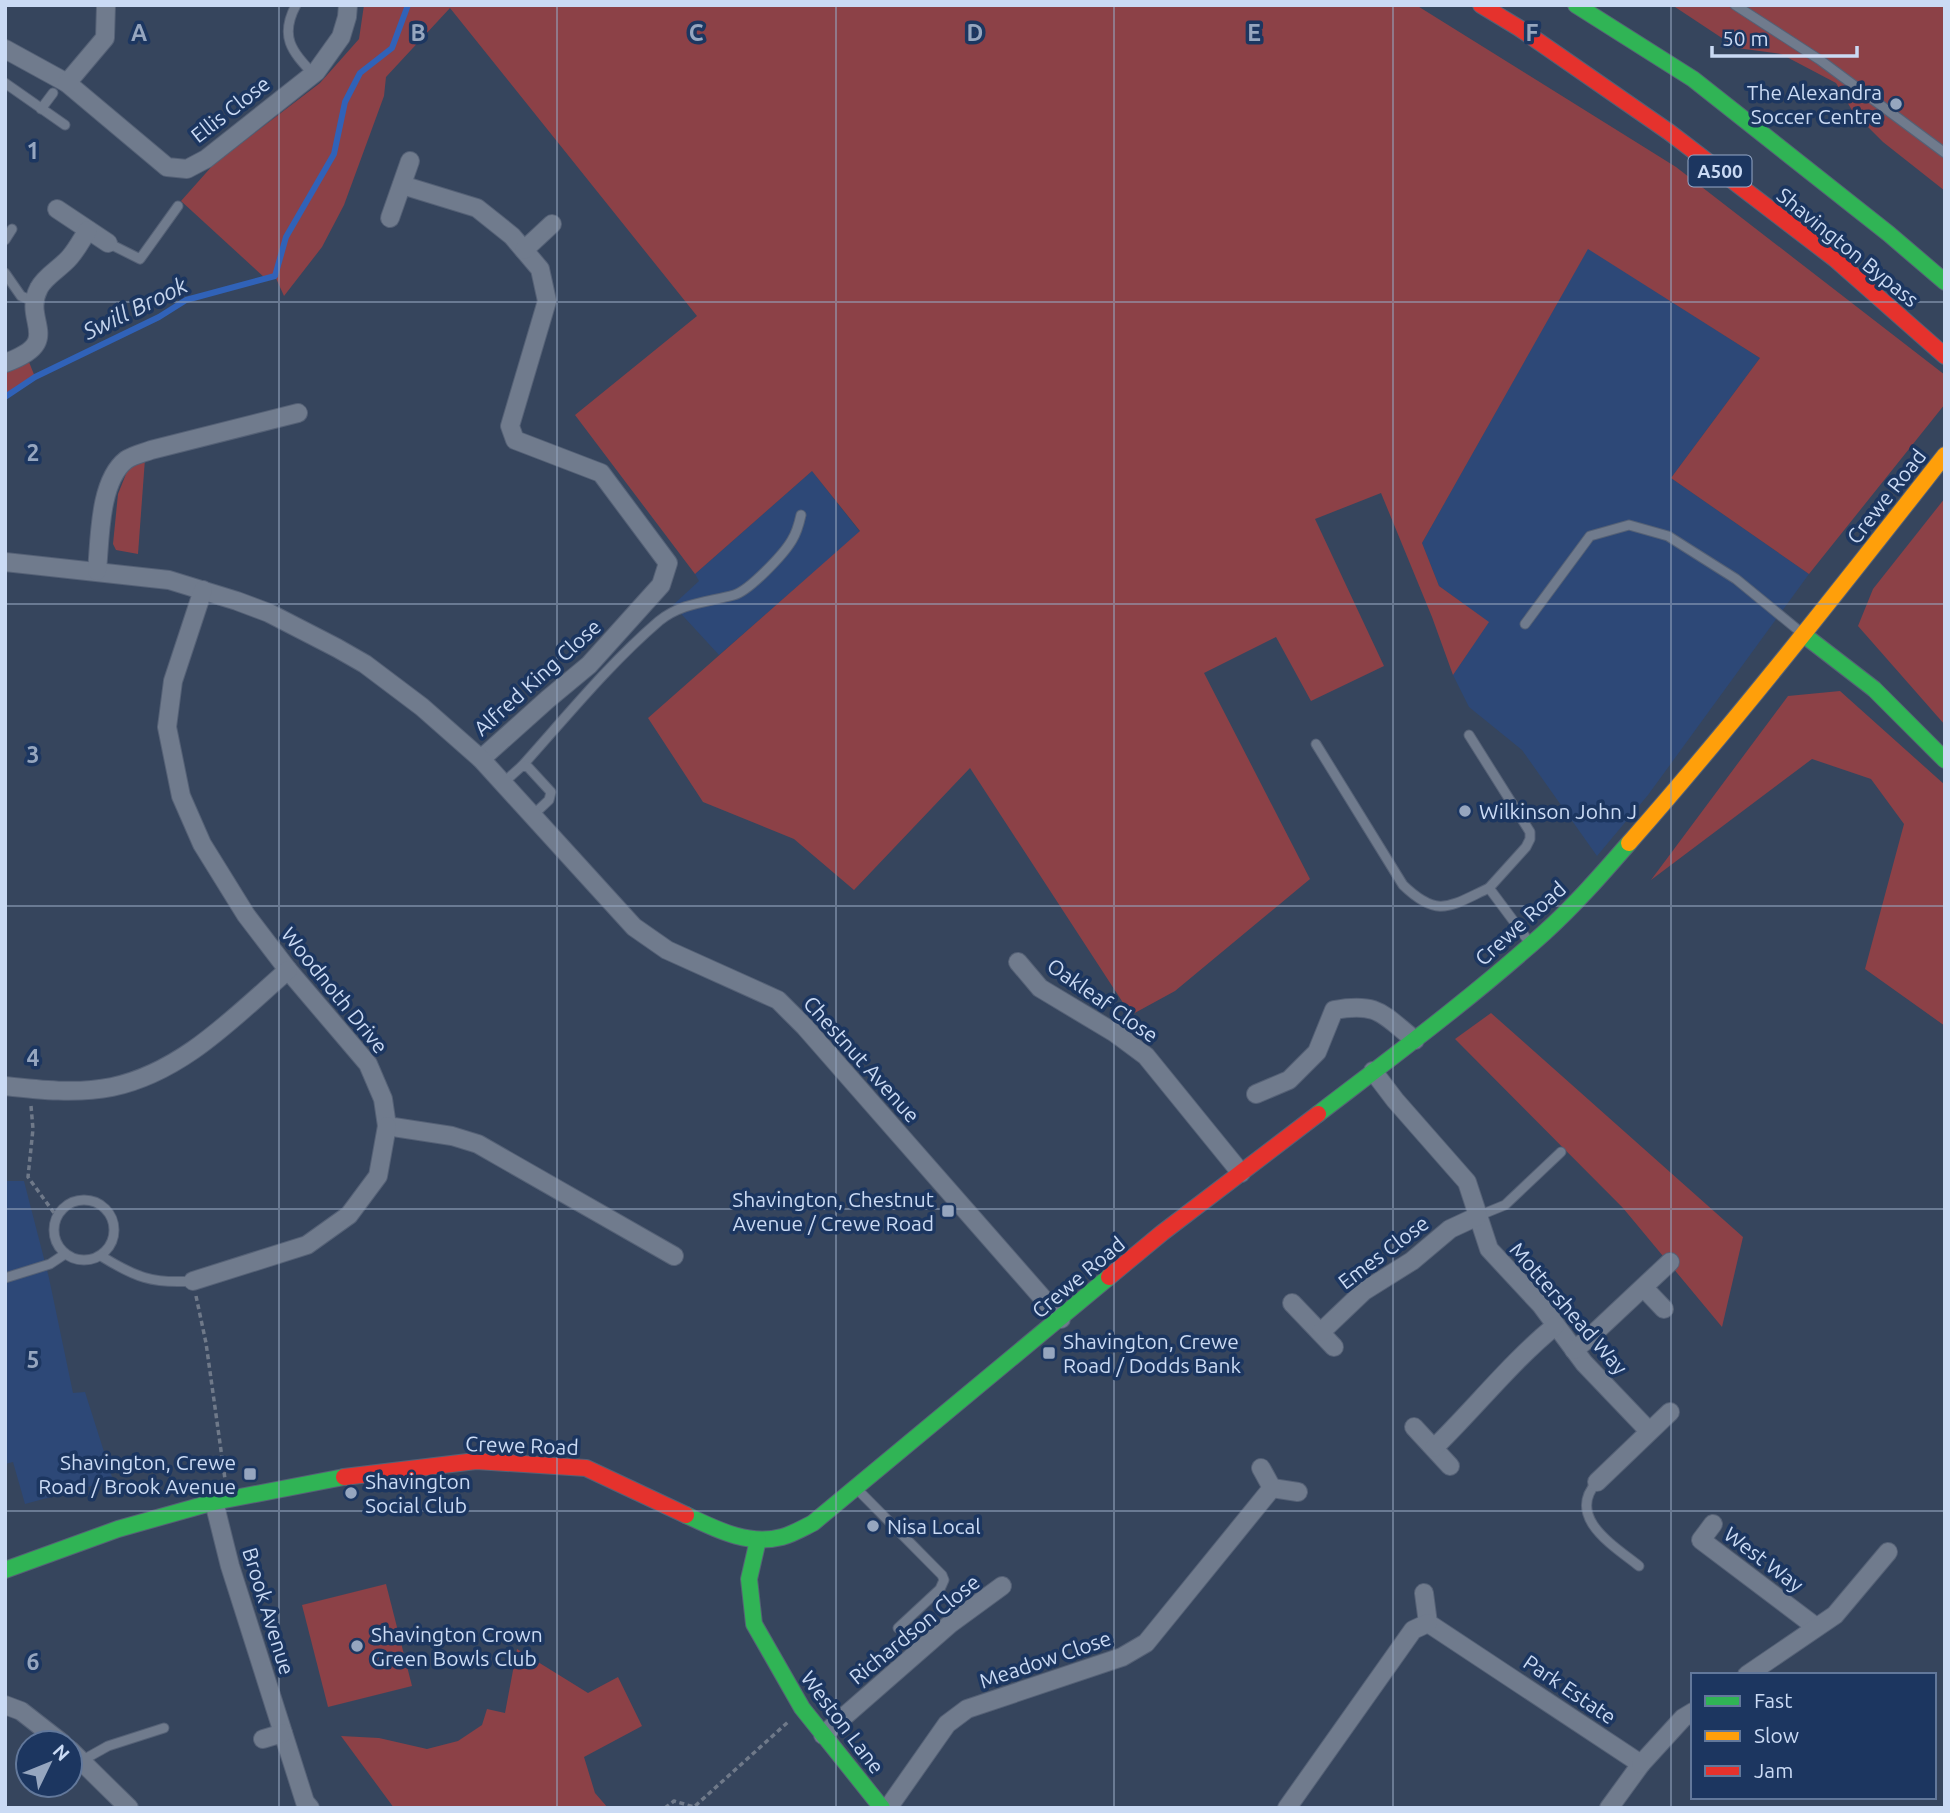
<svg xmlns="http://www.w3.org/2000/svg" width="1950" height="1813" font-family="Ubuntu,sans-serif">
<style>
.built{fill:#2d4877}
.green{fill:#8c4147}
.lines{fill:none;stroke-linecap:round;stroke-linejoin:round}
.stream{stroke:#3062b8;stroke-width:6}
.lane-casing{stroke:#556176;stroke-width:11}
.street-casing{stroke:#556176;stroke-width:20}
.fast-casing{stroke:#556176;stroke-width:18}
.slow-casing{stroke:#556176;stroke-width:18}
.jam-casing{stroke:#556176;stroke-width:18}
.path{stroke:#6f7989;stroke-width:3.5;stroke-dasharray:5 3.5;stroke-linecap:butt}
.lane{stroke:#707b8d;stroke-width:9}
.street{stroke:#707b8d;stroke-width:18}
.fast{stroke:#30b455;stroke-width:16}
.slow{stroke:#ff9f0a;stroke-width:16}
.jam{stroke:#e5322d;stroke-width:16}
.grid{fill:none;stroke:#96a6bf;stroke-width:2;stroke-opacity:0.55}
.poi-dot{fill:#96a6bf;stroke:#1c3660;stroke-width:2.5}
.labels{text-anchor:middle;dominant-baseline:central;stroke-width:7;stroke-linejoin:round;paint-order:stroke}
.shield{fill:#1c3660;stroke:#96a9c8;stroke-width:2}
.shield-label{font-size:19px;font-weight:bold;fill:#cadaf4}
.poi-label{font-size:21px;fill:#cadaf4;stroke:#1c3660;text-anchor:start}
.street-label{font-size:21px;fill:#cadaf4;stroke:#1c3660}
.water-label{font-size:23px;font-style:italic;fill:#c6d5ed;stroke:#1c3660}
.grid-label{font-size:23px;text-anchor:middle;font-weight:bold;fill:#96a6bf;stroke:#1c3660;stroke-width:7;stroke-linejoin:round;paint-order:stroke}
</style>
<rect width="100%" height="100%" fill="#36455d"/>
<g class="built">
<polygon points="1588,248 1760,358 1671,478 1809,574 1648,795 1597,856 1522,750 1469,707 1453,675 1488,622 1439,586 1422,543"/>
<polygon points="812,471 860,532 719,655 673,605 699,581 695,574"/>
<polygon points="5,1181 24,1181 49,1278 73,1393 85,1392 113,1480 25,1504 13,1462 5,1464"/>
</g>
<g class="green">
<polygon points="364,5 1416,5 1676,167 1945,375 1945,404 1809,574 1671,478 1760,358 1588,249 1422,543 1439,586 1489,622 1453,675 1432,617 1381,493 1315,519 1384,666 1311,701 1276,637 1204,673 1310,879 1175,991 1131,1015 970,768 854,890 794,839 703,802 648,718 860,531 812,471 695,574 575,415 697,316 450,8 386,77 384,96 344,205 322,247 284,296 275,276 265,278 181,201 213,165 320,83 359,39"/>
<polygon points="1672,5 1945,5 1945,191 1883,142 1853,112 1836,83 1781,54 1737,48"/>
<polygon points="29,362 35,377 5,397 5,372"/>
<polygon points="145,459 138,554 116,550 113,544 118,494 128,469"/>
<polygon points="1945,498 1945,725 1858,626 1873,589"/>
<polygon points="1840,691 1945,785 1945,1026 1865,969 1904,824 1871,779 1812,759 1651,880 1788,696"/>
<polygon points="1491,1013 1743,1237 1722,1327 1623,1208 1455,1039"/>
<polygon points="386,1584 412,1686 328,1707 302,1605"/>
<polygon points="517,1649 588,1693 618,1677 642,1726 584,1757 595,1793 608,1808 394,1808 341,1736 379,1738 427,1749 458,1741 482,1725 487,1709 505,1713"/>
</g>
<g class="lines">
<polyline class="stream" points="5,397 35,377 159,317 186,300 275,276 286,237 334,154 345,102 360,73 392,48 408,5"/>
<defs>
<g id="lane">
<path d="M296 5C279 37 292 51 313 74"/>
<polyline points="1735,5 1820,60 1945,153"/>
<polyline points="5,83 65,125"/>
<polyline points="41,109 53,93"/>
<polyline points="5,240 12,229"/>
<polyline points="108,243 140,259 178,206"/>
<polyline points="5,273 21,296 35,302"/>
<polyline points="1525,624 1590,536 1629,525 1668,536 1736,579 1803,634"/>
<polyline points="1469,735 1530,832 1530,839 1526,847 1489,888"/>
<path d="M1316 744 1403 885C1438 919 1450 906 1489 888L1530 943"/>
<path d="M522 766C566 717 609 664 659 621 681 603 708 602 734 595 749 591 784 554 792 540 797 532 799 524 801 515"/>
<polyline points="503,783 522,766 528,767 551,792 549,800 532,816"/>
<circle cx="84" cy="1230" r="30"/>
<polyline points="1478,1216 1505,1205 1561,1152"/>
<path d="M101 1256C135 1277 152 1284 193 1281"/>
<polyline points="5,1278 50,1264 65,1254"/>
<path d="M1597 1482C1565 1517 1614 1546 1639 1566"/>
<polyline points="857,1489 942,1575 944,1580 940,1589 898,1628"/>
<polyline points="83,1760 108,1746 164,1728"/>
</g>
<g id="street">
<polyline points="5,49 67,83 167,167 187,169 206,159 316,72 341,37 347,17 348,5"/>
<polyline points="67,83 105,38 106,5"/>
<polyline points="402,185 477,208 512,236 540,269 547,301 510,426 515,440 601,473 668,563 661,585 589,665 548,699 481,759"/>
<polyline points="57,209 108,243"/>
<polyline points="390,218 410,161"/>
<polyline points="524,250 552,224"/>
<path d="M5 363C66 341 21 322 39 288 45 276 61 268 70 257 77 249 82 239 88 230"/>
<polyline points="5,562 169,580 237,601 269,613 337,648 365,664 422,707 481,759 634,927 667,950 778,1000 805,1027 1061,1319"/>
<path d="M97 571C100 539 99 481 126 460 133 455 143 453 151 450L298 413"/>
<polyline points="203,590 173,681 167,727 181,796 202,844 246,915 288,970 368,1064 383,1099 387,1126 452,1136 478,1144 674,1256"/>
<polyline points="1018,962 1040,988 1115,1033 1146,1056 1241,1173"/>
<polyline points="1373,1071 1395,1100 1467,1182 1489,1249 1541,1305 1584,1363 1649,1431"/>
<path d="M5 1086C40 1090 77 1094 112 1087 183 1072 235 1016 288 970"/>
<path d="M1256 1094 1289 1080 1317 1052 1334 1010C1378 1002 1382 1014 1415 1040"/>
<polyline points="193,1281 307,1245 349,1215 378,1176 387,1126"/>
<polyline points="1644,1288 1664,1309"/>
<polyline points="1292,1303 1334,1347"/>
<polyline points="1321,1332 1364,1291 1412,1261 1450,1229 1478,1216"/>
<polyline points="1574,1350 1589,1338 1670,1262"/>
<polyline points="1414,1427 1450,1466"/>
<path d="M1434 1448C1475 1408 1511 1362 1555 1326"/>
<polyline points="1597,1482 1670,1412"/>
<polyline points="1272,1488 1298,1492"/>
<polyline points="214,1502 230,1566 305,1802 310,1808"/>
<polyline points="1713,1524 1701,1540 1816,1627"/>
<polyline points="1424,1593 1428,1623 1641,1764 1609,1808"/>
<polyline points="1747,1675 1835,1615 1888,1552"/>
<polyline points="5,1705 21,1711 62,1743"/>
<polyline points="823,1735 950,1624 1002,1586"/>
<polyline points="263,1739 283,1733"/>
<polyline points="70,1750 129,1808"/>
<polyline points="1641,1764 1683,1718 1693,1712"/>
<polyline points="888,1808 947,1724 967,1709 1122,1657 1146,1643 1272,1488 1261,1468"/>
<polyline points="1287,1808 1413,1630 1428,1623"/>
</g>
<g id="fast">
<polyline points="1576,5 1693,79 1889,234 1945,282"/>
<polyline points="1804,635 1874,689 1945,760"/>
<path d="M1318 1114C1395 1055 1473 997 1544 933 1575 905 1602 874 1629 843"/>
<path d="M686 1515C716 1529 747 1546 782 1537 793 1534 803 1528 813 1523L1109 1277"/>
<polyline points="758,1540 749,1579 754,1624 802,1708 882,1808"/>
<polyline points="5,1570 118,1529 214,1502 344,1477"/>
</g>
<path id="slow" d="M1629 843C1739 718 1842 586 1945 455"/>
<g id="jam">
<polyline points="1481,5 1519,28 1669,132 1835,259 1945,356"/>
<polyline points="1109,1277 1162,1233 1318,1114"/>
<polyline points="344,1477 476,1461 586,1468 686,1515"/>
</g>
</defs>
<use href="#lane" class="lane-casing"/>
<use href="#street" class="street-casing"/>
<use href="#fast" class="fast-casing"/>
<use href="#slow" class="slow-casing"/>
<use href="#jam" class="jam-casing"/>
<g class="path">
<polyline points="31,1106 33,1129 28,1177 57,1217"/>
<polyline points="196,1296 206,1343 225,1479"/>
<polyline points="665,1808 674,1801 694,1807 788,1722"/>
</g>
<use href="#lane" class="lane"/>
<use href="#street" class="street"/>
<use href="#fast" class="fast"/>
<use href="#slow" class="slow"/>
<use href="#jam" class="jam"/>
</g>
<path class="grid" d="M279 5V1808M557 5V1808M836 5V1808M1114 5V1808M1393 5V1808M1671 5V1808M5 302H1945M5 604H1945M5 906H1945M5 1209H1945M5 1511H1945"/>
<g class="poi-dot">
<circle cx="1896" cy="104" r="7"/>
<circle cx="1465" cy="811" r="7"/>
<rect x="941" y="1204" width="14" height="14" rx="3.5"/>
<rect x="1042" y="1346" width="14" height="14" rx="3.5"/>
<rect x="243" y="1467" width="14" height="14" rx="3.5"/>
<circle cx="351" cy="1493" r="7"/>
<circle cx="873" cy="1526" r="7"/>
<circle cx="357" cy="1646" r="7"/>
</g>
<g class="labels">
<rect class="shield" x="1688.5" y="155.5" width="63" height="31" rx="5"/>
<g class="shield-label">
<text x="1720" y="171">A500</text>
</g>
<g class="poi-label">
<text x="1882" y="92" text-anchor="end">The Alexandra<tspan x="1882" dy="24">Soccer Centre</tspan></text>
<text x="1479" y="811">Wilkinson John J</text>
<text x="934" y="1199" text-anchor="end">Shavington, Chestnut<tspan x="934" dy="24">Avenue / Crewe Road</tspan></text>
<text x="1063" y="1341">Shavington, Crewe<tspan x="1063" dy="24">Road / Dodds Bank</tspan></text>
<text x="236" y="1462" text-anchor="end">Shavington, Crewe<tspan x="236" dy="24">Road / Brook Avenue</tspan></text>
<text x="365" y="1481">Shavington<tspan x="365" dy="24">Social Club</tspan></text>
<text x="887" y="1526">Nisa Local</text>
<text x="371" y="1634">Shavington Crown<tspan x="371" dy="24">Green Bowls Club</tspan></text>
</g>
<g class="street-label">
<text transform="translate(230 109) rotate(-38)">Ellis Close</text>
<text transform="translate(1848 247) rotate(39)">Shavington Bypass</text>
<text transform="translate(1886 496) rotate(-52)">Crewe Road</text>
<text transform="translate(537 677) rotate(-42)">Alfred King Close</text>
<text transform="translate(1520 923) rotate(-42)">Crewe Road</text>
<text transform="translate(335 990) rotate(51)">Woodnoth Drive</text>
<text transform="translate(1103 1000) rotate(35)">Oakleaf Close</text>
<text transform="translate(862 1059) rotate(48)">Chestnut Avenue</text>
<text transform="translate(1383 1252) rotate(-37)">Emes Close</text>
<text transform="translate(1078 1277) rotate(-40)">Crewe Road</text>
<text transform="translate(1569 1308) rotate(49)">Mottershead Way</text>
<text transform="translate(522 1445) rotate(2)">Crewe Road</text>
<text transform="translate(1764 1559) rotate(37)">West Way</text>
<text transform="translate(269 1611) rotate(73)">Brook Avenue</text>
<text transform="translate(914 1629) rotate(-39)">Richardson Close</text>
<text transform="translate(1045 1659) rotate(-19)">Meadow Close</text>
<text transform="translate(1570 1689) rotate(34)">Park Estate</text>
<text transform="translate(843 1722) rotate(53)">Weston Lane</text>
</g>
<g class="water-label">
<text transform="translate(135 308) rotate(-26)">Swill Brook</text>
</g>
</g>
<g class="grid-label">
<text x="139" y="41">A</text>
<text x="418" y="41">B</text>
<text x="696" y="41">C</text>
<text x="975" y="41">D</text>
<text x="1254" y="41">E</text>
<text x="1532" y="41">F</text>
<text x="33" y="159">1</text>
<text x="33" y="461">2</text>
<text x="33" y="763">3</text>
<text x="33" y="1066">4</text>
<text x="33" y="1368">5</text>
<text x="33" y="1670">6</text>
</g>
<rect width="1950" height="1813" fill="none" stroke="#cadaf4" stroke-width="14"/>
<rect x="1691" y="1673" width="245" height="126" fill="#1c3660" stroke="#62789b" stroke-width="2"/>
<rect x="1705" y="1696" width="35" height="10" fill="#30b455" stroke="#62789b" stroke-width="2"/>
<text x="1754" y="1708" font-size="21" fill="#cadaf4">Fast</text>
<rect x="1705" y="1731" width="35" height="10" fill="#ff9f0a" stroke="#62789b" stroke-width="2"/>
<text x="1754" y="1743" font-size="21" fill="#cadaf4">Slow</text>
<rect x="1705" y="1766" width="35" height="10" fill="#e5322d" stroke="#62789b" stroke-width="2"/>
<text x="1754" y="1778" font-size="21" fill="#cadaf4">Jam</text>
<g transform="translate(49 1764) rotate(47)"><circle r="33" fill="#1c3660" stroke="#62789b" stroke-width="2"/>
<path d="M0-5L12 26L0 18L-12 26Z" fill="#96a6bf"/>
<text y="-10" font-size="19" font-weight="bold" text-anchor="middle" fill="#cadaf4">N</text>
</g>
<path d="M1712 46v10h145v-10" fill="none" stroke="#cadaf4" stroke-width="3.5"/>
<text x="1722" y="46" font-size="21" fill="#cadaf4" stroke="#1c3660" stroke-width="5" paint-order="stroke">50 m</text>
</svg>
